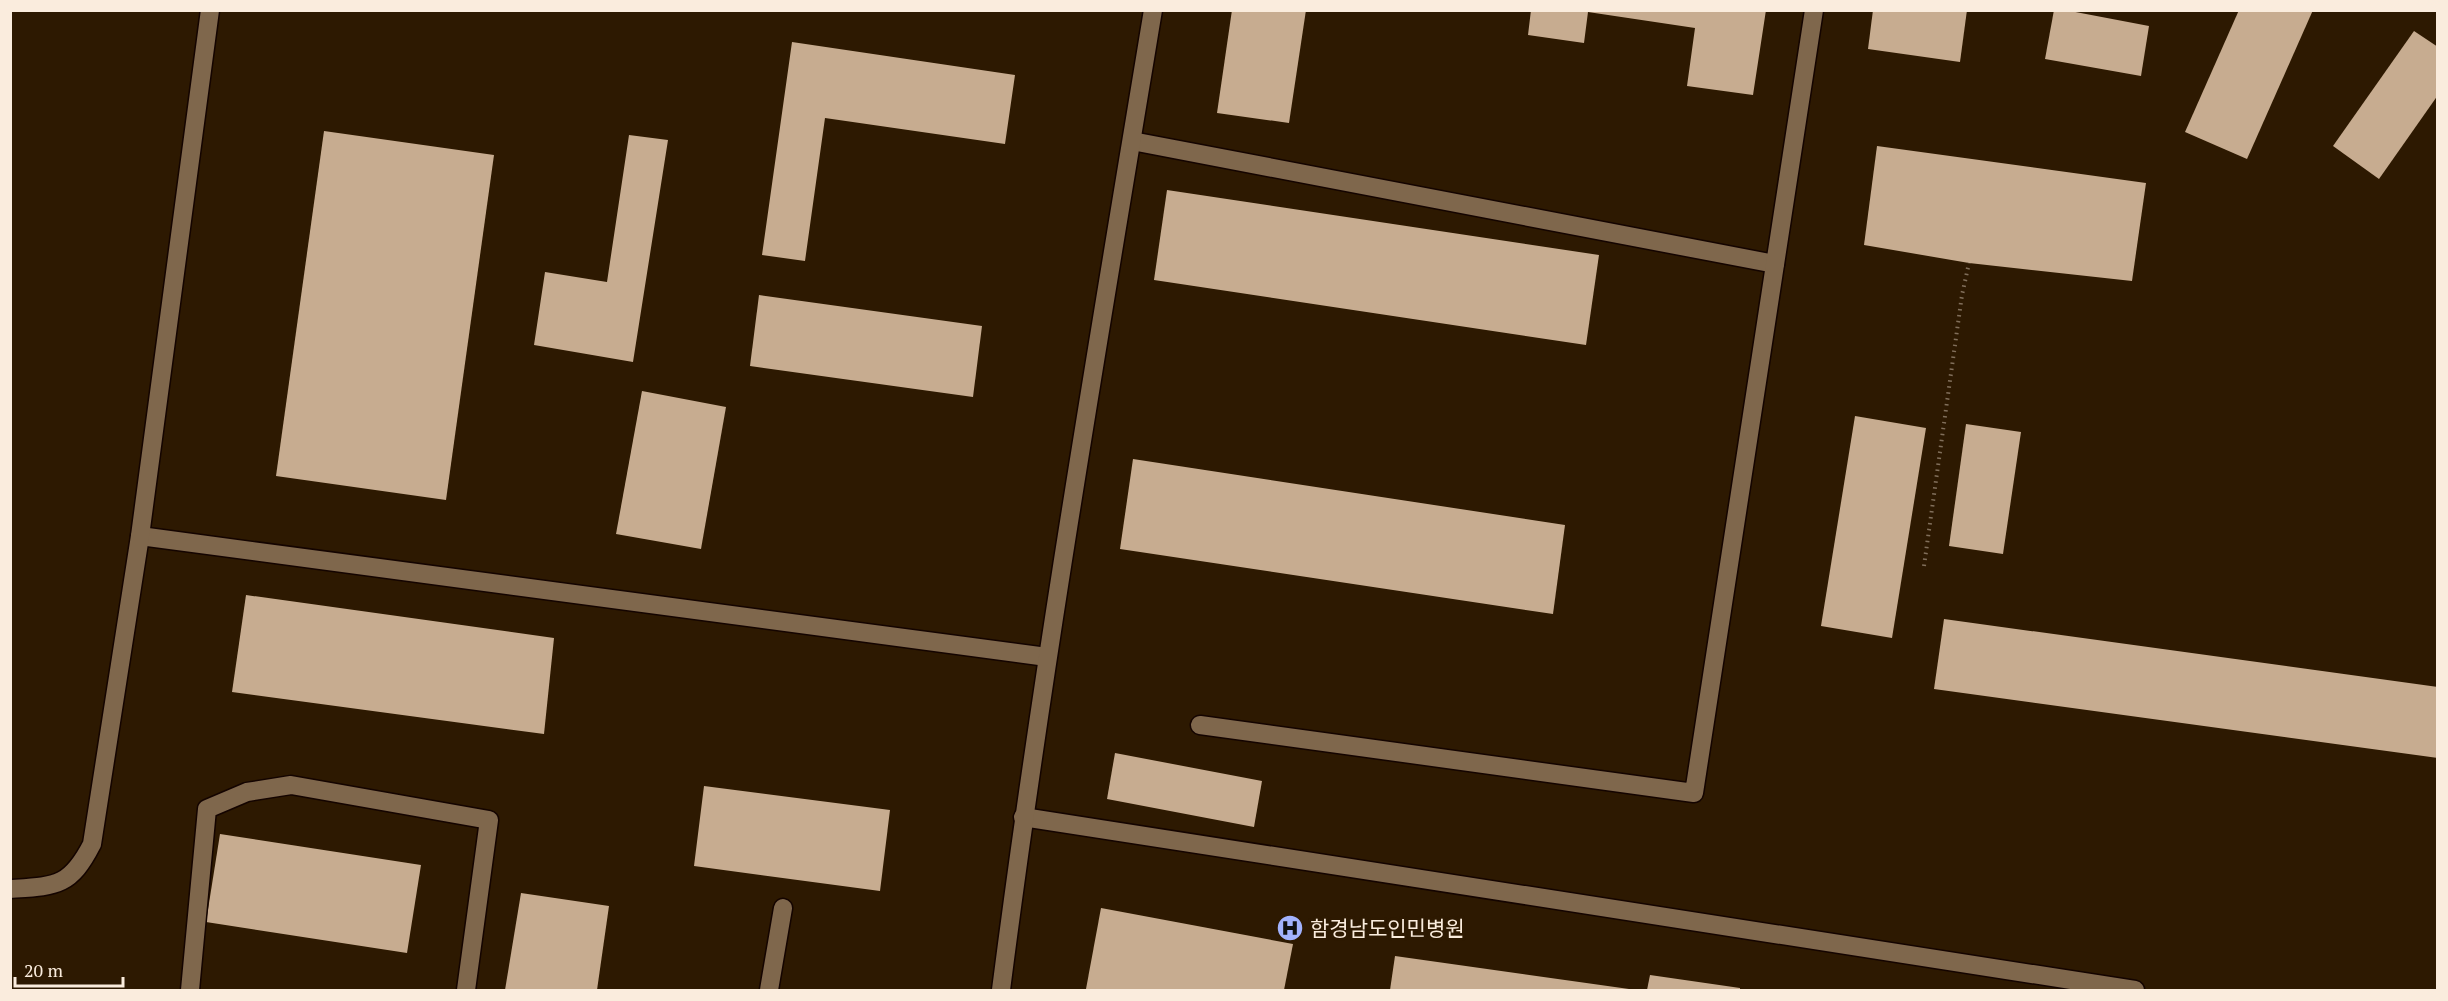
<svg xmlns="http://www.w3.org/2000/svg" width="2448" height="1001" font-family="'PT Serif','Noto Sans KR',serif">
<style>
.building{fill:#c7ac90}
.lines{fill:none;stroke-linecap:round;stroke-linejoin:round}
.minor-casing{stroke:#140400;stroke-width:21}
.path{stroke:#816f5b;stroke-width:4;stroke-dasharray:1.5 4.5;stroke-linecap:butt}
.minor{stroke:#7f674c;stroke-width:18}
.labels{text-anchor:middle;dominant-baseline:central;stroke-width:6;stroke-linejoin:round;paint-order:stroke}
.poi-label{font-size:21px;fill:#faecdd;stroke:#2d1901;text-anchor:start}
</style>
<rect width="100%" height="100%" fill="#2d1901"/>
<g class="building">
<polygon points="1232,10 1306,10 1289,123 1217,113"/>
<polygon points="1531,10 1766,10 1753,95 1687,86 1695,28 1588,12 1584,43 1528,35"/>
<polygon points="1873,10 1967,10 1960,62 1868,49"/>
<polygon points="2054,10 2065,10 2149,26 2141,76 2045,59"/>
<polygon points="2239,10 2313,10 2247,159 2185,132"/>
<polygon points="2414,31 2438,47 2438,95 2379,179 2333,146"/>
<polygon points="792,42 1015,75 1005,144 825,118 805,261 762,255"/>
<polygon points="324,131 494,155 446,500 276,476"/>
<polygon points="629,135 668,140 633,362 534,345 545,272 607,282"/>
<polygon points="1877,146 2146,183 2132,281 1969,263 1864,245"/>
<polygon points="1167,190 1599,255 1586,345 1154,280"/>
<polygon points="759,295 982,326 973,397 750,366"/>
<polygon points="642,391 726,407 701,549 616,534"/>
<polygon points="1855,416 1926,428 1892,638 1821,626"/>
<polygon points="1966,424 2021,432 2003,554 1949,546"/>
<polygon points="1133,459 1565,525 1553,614 1120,549"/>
<polygon points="246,595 554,638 544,734 232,692"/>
<polygon points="1944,619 2438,687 2438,758 1934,689"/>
<polygon points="1115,753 1262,781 1254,827 1107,799"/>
<polygon points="704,786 890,810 880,891 694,866"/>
<polygon points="220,834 421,865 407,953 206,922"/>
<polygon points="521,893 609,906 597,990 505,990"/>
<polygon points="1101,908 1293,944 1284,990 1086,989"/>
<polygon points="1395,956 1629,989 1629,990 1390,990"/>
<polygon points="1650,975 1740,988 1740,990 1647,990"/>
</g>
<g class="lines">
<defs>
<g id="minor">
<polyline points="1132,141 1775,264"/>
<polyline points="140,536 1047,657"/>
<polyline points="1200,725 1694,793 1814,10"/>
<polyline points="1023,817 2135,990"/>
<path d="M10 889C56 886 70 887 92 844L140 536 210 10"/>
<polyline points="190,990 207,809 247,792 291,785 489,820 466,990"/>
<polyline points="769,990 783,908"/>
<path d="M1001 990C1043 663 1099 337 1153 10"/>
</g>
</defs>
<use href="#minor" class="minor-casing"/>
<polyline class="path" points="1924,566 1962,295 1969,263"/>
<use href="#minor" class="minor"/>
</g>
<defs>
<symbol id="hospital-disc" viewBox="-11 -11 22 22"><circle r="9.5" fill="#a2b2fd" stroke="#2d1901"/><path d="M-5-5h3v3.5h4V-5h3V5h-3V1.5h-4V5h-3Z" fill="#111"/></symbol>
</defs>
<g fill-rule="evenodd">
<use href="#hospital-disc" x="1275" y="913" width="30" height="30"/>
</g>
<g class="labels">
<g class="poi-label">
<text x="1310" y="928">함경남도인민병원</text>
</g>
</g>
<rect width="2448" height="1001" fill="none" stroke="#faecdd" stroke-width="24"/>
<path d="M15 977v9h108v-9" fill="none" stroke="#faecdd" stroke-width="3"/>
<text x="24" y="977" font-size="18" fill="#faecdd" stroke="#2d1901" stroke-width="4.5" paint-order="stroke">20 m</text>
</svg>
